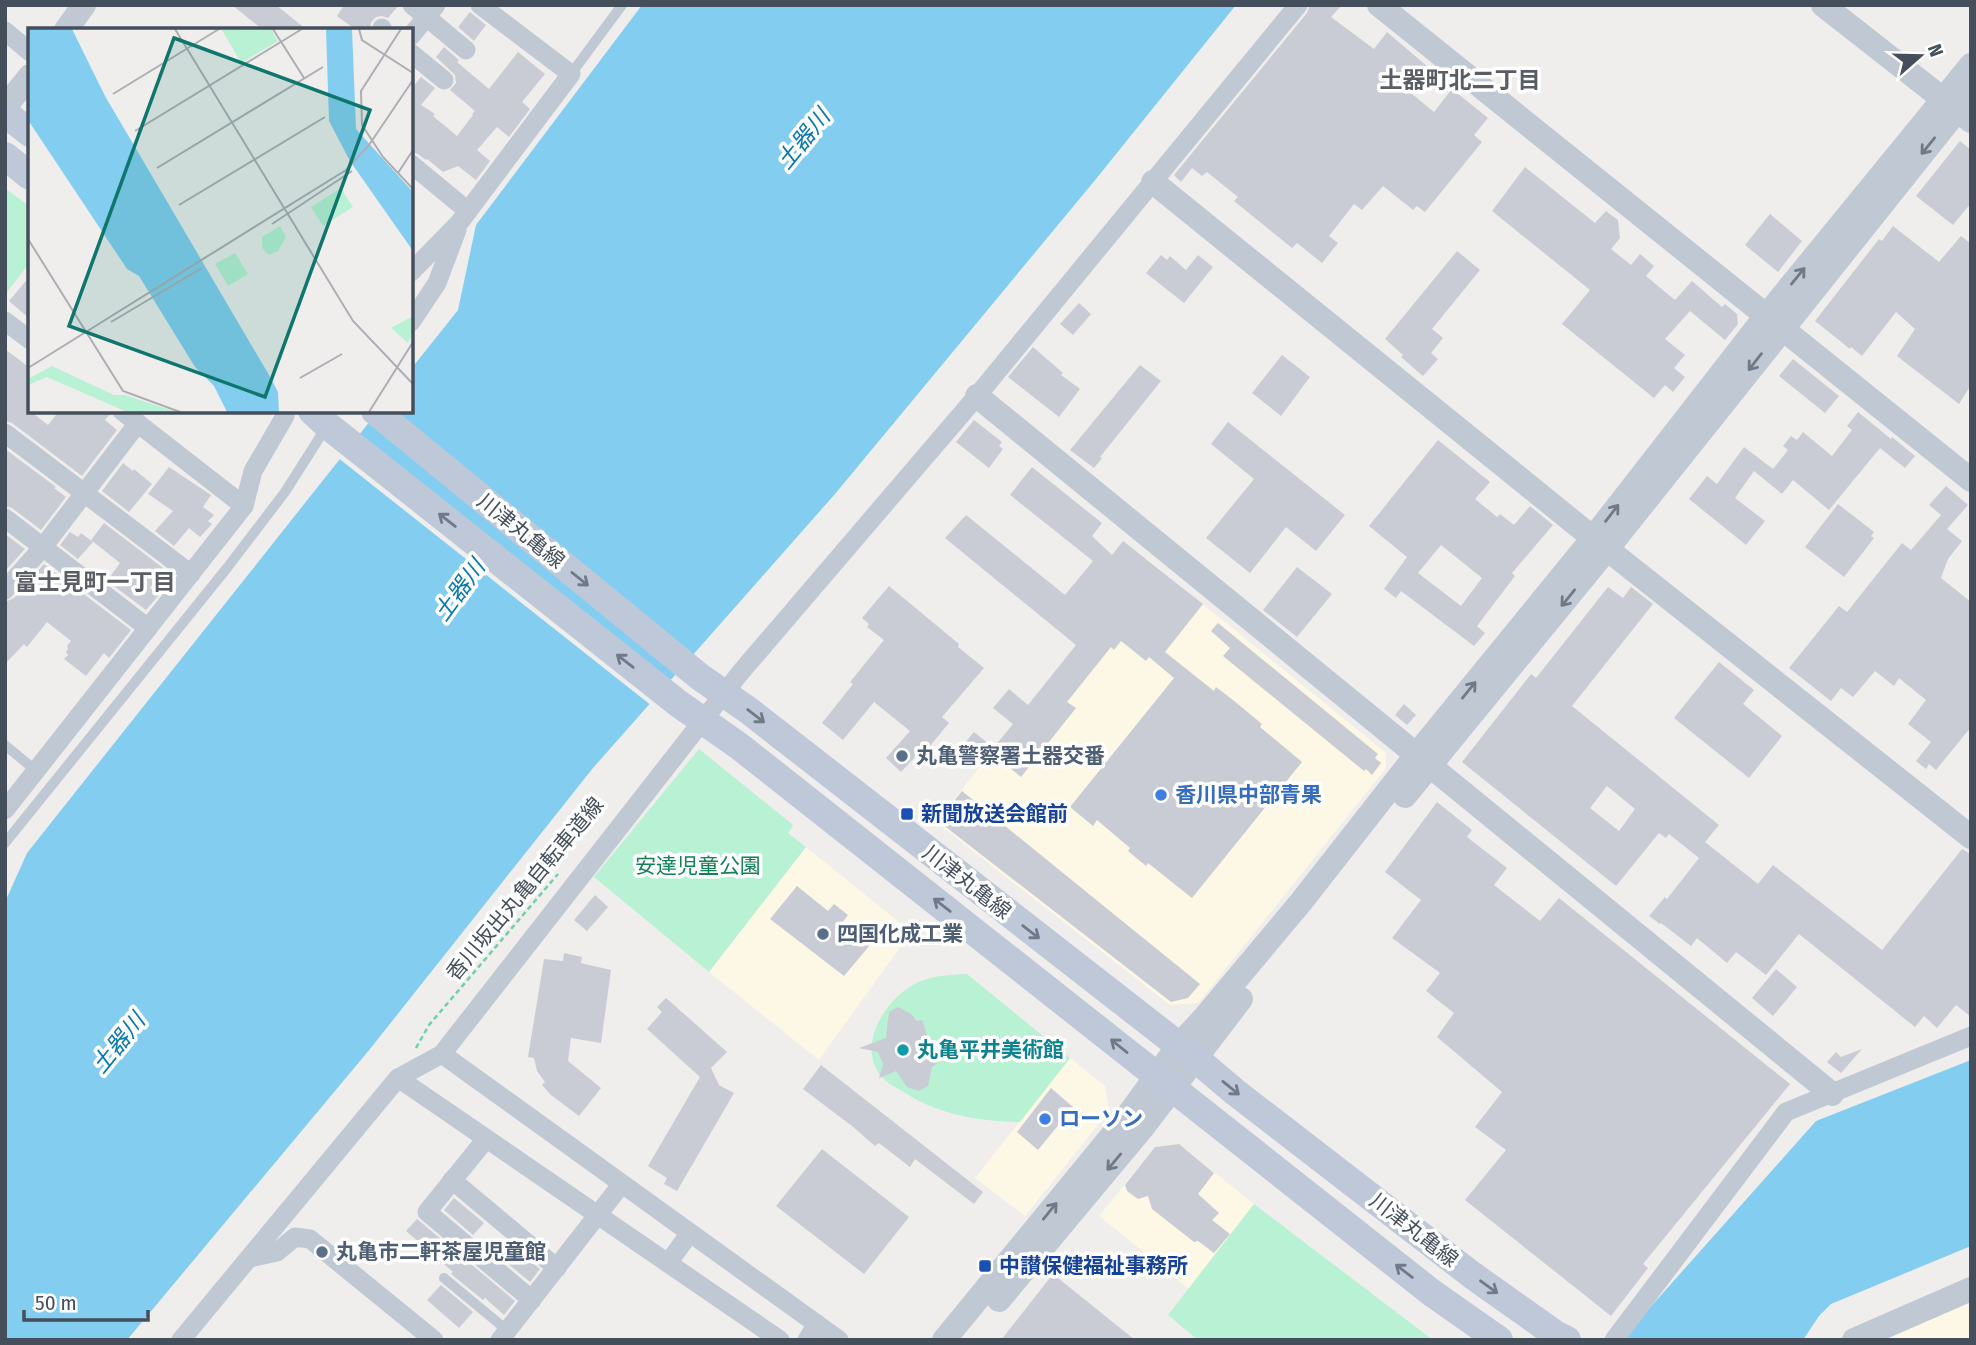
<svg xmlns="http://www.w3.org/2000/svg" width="1976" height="1345" font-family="'Fira Sans Condensed','Noto Sans JP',sans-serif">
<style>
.commercial{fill:#fdf8e5}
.green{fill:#b9f1d4}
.water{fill:#83cef0}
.pier{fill:#f0eeed}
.building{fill:#c9ccd4;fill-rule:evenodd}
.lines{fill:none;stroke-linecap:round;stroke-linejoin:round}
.path{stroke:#6fd1ab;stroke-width:2.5;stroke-dasharray:5 3.5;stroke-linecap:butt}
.service{stroke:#c0c8d4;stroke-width:10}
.minor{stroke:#c0c8d4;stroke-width:19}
.tertiary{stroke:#c0c8d4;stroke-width:24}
.secondary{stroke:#bfc8d8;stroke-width:28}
.oneway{stroke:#707986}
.oneway2{stroke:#707987}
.service-dot{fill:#5c6f8a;stroke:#fff;stroke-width:2.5}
.shop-dot{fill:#3f7fe0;stroke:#fff;stroke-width:2.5}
.transit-dot{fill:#1a4fb4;stroke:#fff;stroke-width:2.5}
.culture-dot{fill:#0f9aa8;stroke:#fff;stroke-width:2.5}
.labels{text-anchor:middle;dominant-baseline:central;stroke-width:7;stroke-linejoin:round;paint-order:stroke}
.street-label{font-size:21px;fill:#454f5c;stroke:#fff}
.service-label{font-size:21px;font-weight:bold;fill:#4e5e75;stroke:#fff;text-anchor:start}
.shop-label{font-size:21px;font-weight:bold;fill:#366cbe;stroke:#fff;text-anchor:start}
.transit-label{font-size:21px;font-weight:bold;fill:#164399;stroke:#fff;text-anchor:start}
.park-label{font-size:21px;fill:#128155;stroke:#fff}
.culture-label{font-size:21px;font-weight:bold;fill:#0d838f;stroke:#fff;text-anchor:start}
.neighbourhood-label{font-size:23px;font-weight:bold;fill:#5a5d63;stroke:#fff}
.water-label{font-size:23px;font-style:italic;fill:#0579af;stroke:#fff}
.inset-road{fill:none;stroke:#acaeb3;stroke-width:2}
.view{fill:#0f766e;fill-opacity:0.15;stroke:#0f766e;stroke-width:3.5}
.inset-edge{fill:none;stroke:#454f5c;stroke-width:3.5}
</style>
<rect width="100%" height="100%" fill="#f0eeed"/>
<g class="commercial">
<polygon points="1146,558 1386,753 1386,768 1198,1003 1170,1005 936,822"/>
<polygon points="806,847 911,932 819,1060 709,972"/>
<polygon points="1070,1058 1105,1086 1109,1111 1025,1216 975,1178"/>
<polygon points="1179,1144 1254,1204 1189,1289 1099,1216 1155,1147"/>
<polygon points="1971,1300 1971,1340 1873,1340"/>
</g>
<g class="green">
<polygon points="5,188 30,207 30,262 5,295"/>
<polygon points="699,749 792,824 793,826 788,833 806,847 709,972 594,877"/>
<path d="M967 974 1070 1058 1020 1122C978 1121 938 1115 902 1091 894 1087 886 1082 880 1075 856 1043 888 995 919 982 933 975 951 975 967 974Z"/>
<polygon points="1254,1204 1433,1340 1198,1340 1168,1315"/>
</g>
<g class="water">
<polygon points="642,5 1236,5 1096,179 835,494 593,768 370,1049 127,1340 5,1340 5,902 27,853 378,411 411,411 411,369 458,310 476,225"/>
<polygon points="1971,1060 1971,1246 1831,1304 1819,1316 1803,1340 1622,1339 1816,1121"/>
</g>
<polygon class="pier" points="355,434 672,684 652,706 337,457"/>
<g class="building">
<polygon points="232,5 276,5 307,30 263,30"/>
<polygon points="344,5 399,5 388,18 382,16 376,17 371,22 370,30 356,30 337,16"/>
<polygon points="1310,5 1342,5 1331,17 1374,49 1387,32 1428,67 1406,89 1434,112 1452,89 1488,118 1474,135 1482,142 1425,212 1417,206 1413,210 1383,186 1362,210 1354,204 1329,236 1338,243 1322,263 1297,243 1292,248 1234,201 1238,197 1207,172 1202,176 1192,168 1181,182 1174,175 1307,13"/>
<polygon points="470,12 486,25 474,41 458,27"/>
<polygon points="444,47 459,60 457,62 489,89 518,52 545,74 522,102 530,109 509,137 497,127 477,150 490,161 476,180 458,166 443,172 427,159 426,160 418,154 411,152 411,89 421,77 435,88 421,105 435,114 433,116 457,136 473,115 472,114 475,111 450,90 456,83 455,75 436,57"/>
<polygon points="1960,141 1971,150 1971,203 1953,225 1916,196"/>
<polygon points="1525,167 1595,223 1606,211 1618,220 1620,238 1611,249 1631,265 1640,254 1654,266 1646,276 1675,300 1692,281 1722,307 1725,304 1737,314 1738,324 1725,340 1690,311 1665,339 1685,355 1674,368 1685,377 1673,392 1665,385 1654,398 1562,324 1590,290 1492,211"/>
<polygon points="1770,214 1802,241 1778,272 1745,245"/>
<polygon points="1893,226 1939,262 1961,236 1971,244 1971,385 1959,404 1897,356 1915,329 1896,312 1862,356 1851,347 1850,349 1815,321 1879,239 1882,241"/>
<polygon points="1457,251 1480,270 1432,329 1443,338 1431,353 1438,359 1423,376 1401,357 1403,355 1385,339"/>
<polygon points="1161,255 1167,260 1170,256 1186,270 1198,255 1213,267 1184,303 1146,273"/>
<polygon points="30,276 30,319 9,301"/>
<polygon points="1079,303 1091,314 1073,335 1060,324"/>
<polygon points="1033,347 1063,373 1061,375 1080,389 1059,417 1008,377"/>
<polygon points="5,349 30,368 30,411 48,425 59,411 110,411 110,414 105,420 117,430 82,476 12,423 5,421"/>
<polygon points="1282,355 1310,377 1281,416 1252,393"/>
<polygon points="1793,359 1839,396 1825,413 1779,376"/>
<polygon points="1140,365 1161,381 1100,457 1102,458 1094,468 1070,450"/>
<polygon points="1858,412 1891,439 1892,437 1915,456 1905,468 1880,448 1829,510 1793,480 1782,494 1754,471 1735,498 1765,521 1746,545 1689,499 1707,476 1717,484 1744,447 1773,469 1788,450 1783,446 1791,436 1797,440 1803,432 1832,456 1852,430 1847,426"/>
<polygon points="974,420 1002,442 999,446 1003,449 989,468 956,442"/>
<polygon points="1228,422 1345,515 1316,551 1286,527 1250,573 1206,538 1254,479 1211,444"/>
<path d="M1438 440 1490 482 1475 499 1497 517 1500 514 1514 525 1530 506 1553 525 1512 573 1515 576 1477 626 1485 633 1474 646 1401 591 1396 598 1384 589 1407 557 1369 526ZM1441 545 1482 578 1461 606 1418 573Z"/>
<polygon points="5,449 56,487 54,488 66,497 41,530 12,508 5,506"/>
<polygon points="123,463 133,471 134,469 152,484 129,512 102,491"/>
<polygon points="169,467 211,495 203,507 214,515 208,521 212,524 200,537 189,528 174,546 155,531 173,511 148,494"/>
<polygon points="1032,467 1102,523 1092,536 1112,555 1123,541 1203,604 1165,652 1214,691 1216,687 1233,700 1262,724 1260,727 1302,762 1192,898 1148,863 1146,866 1128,851 1130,848 1097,820 1093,826 1070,807 1174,678 1149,657 1146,661 1121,641 1114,650 1111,647 1067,702 1076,708 1021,777 990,752 1013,724 993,708 1009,689 1028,705 1076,645 945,538 966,515 1065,595 1093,561 1010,495"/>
<polygon points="1946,486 1968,505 1947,529 1962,541 1948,559 1941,578 1971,602 1971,727 1936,770 1929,764 1926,769 1916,761 1931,742 1908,724 1926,700 1899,678 1894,686 1875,671 1853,697 1841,688 1831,701 1789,668 1839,606 1847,612 1902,543 1911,550 1941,515 1929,505"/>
<polygon points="1838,504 1874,532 1871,536 1874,538 1844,577 1805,547"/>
<polygon points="104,523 163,568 150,588 159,595 146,610 107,581 120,563 91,540"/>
<polygon points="70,532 78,537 81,533 93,542 78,559 60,545"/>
<polygon points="5,534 25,549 5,571"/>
<polygon points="44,564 131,630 109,658 104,653 86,676 64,659 68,655 66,652 68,649 67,646 71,641 47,622 27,647 24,644 5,664 5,602 14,598"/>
<polygon points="1297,567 1332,594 1297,637 1263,610"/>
<polygon points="889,586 959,644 958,647 984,668 942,717 949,723 929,747 926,745 901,772 886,758 910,731 874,702 843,740 822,723 853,684 850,682 884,640 867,627 869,624 862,618"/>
<path d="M1608 587 1623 598 1631 587 1653 604 1572 706 1719 825 1705 842 1758 884 1773 865 1882 950 1962 849 1964 850 1971 855V1017L1956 1005 1937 1028 1924 1016 1915 1027 1799 934 1766 975 1736 952 1727 963 1697 938 1691 946 1661 923 1660 924 1649 916 1665 897 1667 899 1699 858 1669 834 1666 838 1659 833 1616 886 1462 762 1531 674 1536 678ZM1607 786 1635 809 1619 831 1590 808Z"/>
<polygon points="1218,623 1378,754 1375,758 1381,763 1372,775 1366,769 1364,771 1223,656 1230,648 1211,631"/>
<polygon points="1719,662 1754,690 1743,704 1782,736 1749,778 1674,718"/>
<polygon points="1404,704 1416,715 1407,725 1395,715"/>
<polygon points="974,732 990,745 972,766 956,753"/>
<polygon points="962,791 1121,920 1200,984 1188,998 1171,1002 938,821"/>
<polygon points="1437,802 1472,830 1467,837 1507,868 1494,885 1540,921 1559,898 1790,1084 1643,1264 1648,1268 1611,1316 1465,1200 1506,1150 1475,1127 1502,1092 1437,1037 1454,1013 1426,991 1440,973 1392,938 1421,900 1385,872"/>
<polygon points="797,886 828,911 834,904 848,915 842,923 870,945 844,976 770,919"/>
<polygon points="595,895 608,907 587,931 574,920"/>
<polygon points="564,953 582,957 581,963 611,970 601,1043 571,1038 568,1061 601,1088 579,1116 551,1095 542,1085 545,1082 537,1071 534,1058 528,1057 544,959 563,961"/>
<polygon points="1776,969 1797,987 1773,1016 1752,998"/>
<polygon points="666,998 727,1052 711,1068 719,1085 734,1093 677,1191 664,1184 667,1178 648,1166 700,1077 647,1029 662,1012 657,1007"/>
<polygon points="898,1007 911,1014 917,1021 922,1020 937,1064 932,1067 928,1086 919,1091 907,1087 896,1071 879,1078 883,1064 878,1052 859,1048 886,1038 889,1012"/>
<polygon points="1862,1049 1841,1073 1827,1062 1836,1052 1841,1057"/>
<polygon points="821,1065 983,1192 974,1204 915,1159 910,1167 879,1143 875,1146 852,1126 803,1089"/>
<polygon points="1051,1088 1073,1107 1038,1150 1017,1132"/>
<polygon points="1179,1144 1214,1173 1198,1194 1219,1213 1212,1220 1230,1234 1214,1253 1198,1241 1194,1242 1152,1209 1148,1196 1138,1199 1127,1191 1125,1185 1155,1147"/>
<polygon points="822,1149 909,1217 864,1274 776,1206"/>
<polygon points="454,1198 484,1223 473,1235 444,1210"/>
<polygon points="417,1219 515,1301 504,1315 485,1298 483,1300 451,1274 453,1272 406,1231"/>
<polygon points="512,1246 540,1269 530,1282 501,1258"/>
<polygon points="1053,1274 1135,1340 1001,1340"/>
<polygon points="441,1285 473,1312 459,1328 427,1300"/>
</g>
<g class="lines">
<polyline class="path" points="416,1048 429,1025 558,874"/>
<g class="service">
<polyline points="571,74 622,5"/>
<polyline points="5,745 35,770"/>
<polyline points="5,843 227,568 285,492 325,429"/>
<polyline points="444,1278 508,1331"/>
</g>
<g class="minor">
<polyline points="412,5 466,50"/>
<polyline points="382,28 383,30"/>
<polyline points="5,31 30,52"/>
<polyline points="411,36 436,5"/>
<polyline points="411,53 444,80"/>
<polyline points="411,164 468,211"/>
<polyline points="411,272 459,223 571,74 480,5"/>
<polyline points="5,321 30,340"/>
<polyline points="411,322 437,283 457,230"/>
<polyline points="122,411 244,506"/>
<polyline points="5,433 191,574"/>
<polyline points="5,518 148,628"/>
<polyline points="5,590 43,547 138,423"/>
<polyline points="5,810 244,506 253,471 285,416"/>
<polyline points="442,1054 839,1340"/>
<polyline points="398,1078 780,1340"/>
<polyline points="486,1139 427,1212 532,1300"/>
<polyline points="452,1180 557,1268"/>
<polyline points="250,1258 277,1252 295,1237 310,1239 434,1340"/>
<polyline points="668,1263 690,1233"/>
<polyline points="181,1340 398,1078 442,1054 740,673 977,396 1298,5"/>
<polyline points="500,1340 621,1185"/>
<polyline points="807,1340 817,1324"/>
<polyline points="1614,1340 1786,1112 1971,1036"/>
</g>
<g class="tertiary">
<polyline points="1379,5 1971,480"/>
<polyline points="1823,5 1971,121"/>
<polyline points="66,30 84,5"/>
<polyline points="5,107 30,76"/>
<polyline points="1153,182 1593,538 1971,837"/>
<polyline points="977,396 1832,1094"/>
<polyline points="1405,796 1608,548 1971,93"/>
<polyline points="999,1300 1144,1126 1241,999"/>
<polyline points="944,1340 1123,1122 1178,1046 1204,1018 1301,902 1417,754 1593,538 1766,316 1971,65"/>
<polyline points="1854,1340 1971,1289"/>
</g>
<g class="secondary">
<polyline points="5,113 30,133"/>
<polyline points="5,156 30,176"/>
<polyline points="312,411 327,425 679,704 739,746 1432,1293 1499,1340"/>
<polyline points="375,411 700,677 748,710 1196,1059 1235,1092 1472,1275 1555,1334 1567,1340"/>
</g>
</g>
<defs><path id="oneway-shaft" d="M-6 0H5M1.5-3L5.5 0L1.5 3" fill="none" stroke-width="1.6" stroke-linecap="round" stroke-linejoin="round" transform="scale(1.75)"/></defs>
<g class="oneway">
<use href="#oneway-shaft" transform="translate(1928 146) rotate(129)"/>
<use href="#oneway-shaft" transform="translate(1798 276) rotate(-51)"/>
<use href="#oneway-shaft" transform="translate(1755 362) rotate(128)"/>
<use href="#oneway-shaft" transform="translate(1612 513) rotate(-52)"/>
<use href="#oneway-shaft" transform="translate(1568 598) rotate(129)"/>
<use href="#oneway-shaft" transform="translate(1469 690) rotate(-51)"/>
<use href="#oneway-shaft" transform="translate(1114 1162) rotate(130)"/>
<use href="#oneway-shaft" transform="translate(1050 1211) rotate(-51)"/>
</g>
<g class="oneway2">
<use href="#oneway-shaft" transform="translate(447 520) rotate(-142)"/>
<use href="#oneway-shaft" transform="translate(580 579) rotate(39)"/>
<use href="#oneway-shaft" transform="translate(625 661) rotate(-142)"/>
<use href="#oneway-shaft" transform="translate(756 716) rotate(38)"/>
<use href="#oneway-shaft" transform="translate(942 905) rotate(-142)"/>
<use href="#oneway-shaft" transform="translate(1031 932) rotate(38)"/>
<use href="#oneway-shaft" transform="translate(1119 1046) rotate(-141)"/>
<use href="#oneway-shaft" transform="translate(1231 1088) rotate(39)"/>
<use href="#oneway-shaft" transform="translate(1404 1271) rotate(-142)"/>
<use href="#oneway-shaft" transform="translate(1489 1287) rotate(36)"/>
</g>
<g class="service-dot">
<circle cx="902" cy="756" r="7"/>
<circle cx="823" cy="934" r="7"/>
<circle cx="322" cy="1252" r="7"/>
</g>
<g class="shop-dot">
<circle cx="1161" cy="795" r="7"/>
<circle cx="1045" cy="1119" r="7"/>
</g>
<g class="transit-dot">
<rect x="900" y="807" width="14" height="14" rx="3.5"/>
<rect x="978" y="1259" width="14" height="14" rx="3.5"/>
</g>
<circle class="culture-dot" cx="903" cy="1050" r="7"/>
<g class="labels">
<g class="street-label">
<text transform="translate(521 531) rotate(39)">川津丸亀線</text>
<text transform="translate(967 882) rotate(38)">川津丸亀線</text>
<text transform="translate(525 889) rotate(-50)">香川坂出丸亀自転車道線</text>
<text transform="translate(1414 1230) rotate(38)">川津丸亀線</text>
</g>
<g class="service-label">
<text x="916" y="756">丸亀警察署土器交番</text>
<text x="837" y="934">四国化成工業</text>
<text x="336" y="1252">丸亀市二軒茶屋児童館</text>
</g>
<g class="shop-label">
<text x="1175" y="795">香川県中部青果</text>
<text x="1059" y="1119">ローソン</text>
</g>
<g class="transit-label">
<text x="921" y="814">新聞放送会館前</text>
<text x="999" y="1266">中讃保健福祉事務所</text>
</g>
<g class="park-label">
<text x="698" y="866">安達児童公園</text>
</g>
<g class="culture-label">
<text x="917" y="1050">丸亀平井美術館</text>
</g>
<g class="neighbourhood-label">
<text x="1460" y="80">土器町北二丁目</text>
<text x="95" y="582">富士見町一丁目</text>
</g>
<g class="water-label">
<text transform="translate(803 139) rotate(-51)">土器川</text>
<text transform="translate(459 590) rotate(-54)">土器川</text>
<text transform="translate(118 1043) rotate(-51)">土器川</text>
</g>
</g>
<g transform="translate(28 28)">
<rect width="385" height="385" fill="#f0eeed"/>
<path d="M243 1 250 13 213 35 194 2ZM313 160 325 179 295 198 283 179ZM252 198 258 209 250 223 241 227 234 220V209ZM207 225 220 246 200 258 187 236ZM385 288V305L380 315 363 300ZM24 338 86 367H97L148 384H99L19 349 0 357V351Z" fill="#b9f1d4"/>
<path d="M0 1H44L77 68 241 347 250 364 251 384H199L186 358 167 339 111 248 99 241 0 92ZM298 1H324L328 101 385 164V223L322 133 301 93Z" fill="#83cef0"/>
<path class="inset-road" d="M147 1 325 293 385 356M245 1 276 50M331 1 334 12 385 45M373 1 333 63 334 97 355 129 385 161M85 66 191 1M107 103 274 1M129 140 295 39M370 145 385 122M151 177 297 89M244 196 324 143M0 211 95 363 152 384M83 294 174 240M0 340 318 142 341 117 385 52M272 350 314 326M341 384 385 314"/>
<path class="view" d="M146 10 342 82 237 369 41 298Z"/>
<rect width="385" height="385" class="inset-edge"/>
</g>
<rect width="1976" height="1345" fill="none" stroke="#454f5c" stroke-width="14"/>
<g transform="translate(1920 56) rotate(70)" stroke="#ffffff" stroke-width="5" paint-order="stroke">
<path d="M0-5L12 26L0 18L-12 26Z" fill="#454f5c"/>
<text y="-10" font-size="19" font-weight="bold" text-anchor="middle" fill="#454f5c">N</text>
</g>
<path d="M24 1310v10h124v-10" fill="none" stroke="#454f5c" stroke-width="3.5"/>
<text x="35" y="1310" font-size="21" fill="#454f5c" stroke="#ffffff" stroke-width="5" paint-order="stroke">50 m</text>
</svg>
